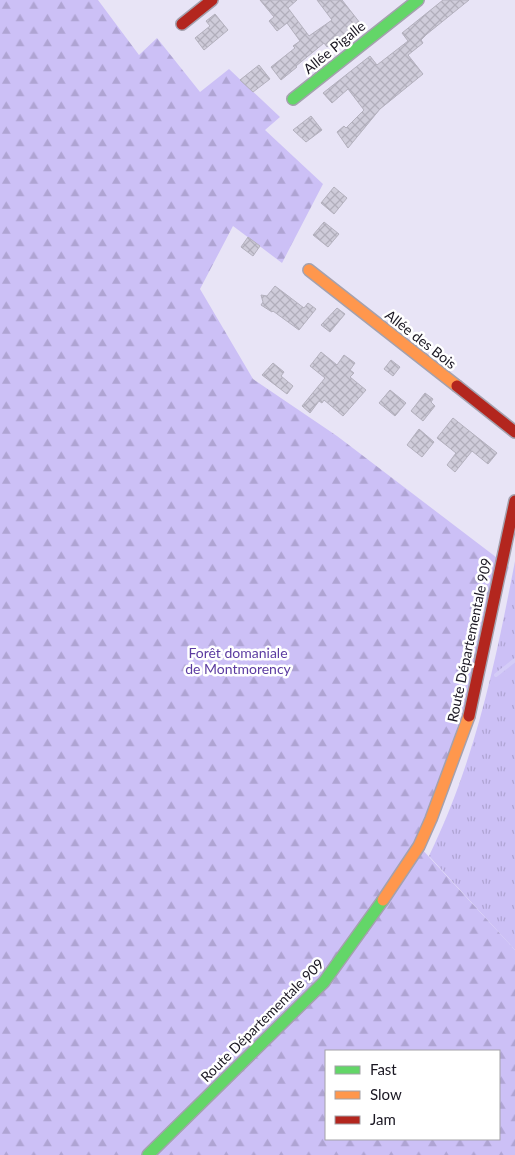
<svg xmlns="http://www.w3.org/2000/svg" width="515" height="1155" font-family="Lato,sans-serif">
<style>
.grass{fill:url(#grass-tufts)}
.forest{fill:url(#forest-firs);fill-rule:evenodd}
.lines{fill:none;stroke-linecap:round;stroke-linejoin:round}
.stream{stroke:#d4ccf7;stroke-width:4}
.building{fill:url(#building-cross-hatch);stroke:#b3b0bd}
.fast-casing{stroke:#a4a1ae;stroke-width:14}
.slow-casing{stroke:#a4a1ae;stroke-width:14}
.jam-casing{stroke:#a4a1ae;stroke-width:14}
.fast{stroke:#63d668;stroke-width:11}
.slow{stroke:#ff974d;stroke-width:11}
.jam{stroke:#b3261e;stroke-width:11}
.labels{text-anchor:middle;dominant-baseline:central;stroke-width:5;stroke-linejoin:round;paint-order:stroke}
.street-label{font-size:14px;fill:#1a1722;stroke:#fff}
.park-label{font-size:14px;fill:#5c3ca1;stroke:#fff}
</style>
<defs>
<pattern id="grass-tufts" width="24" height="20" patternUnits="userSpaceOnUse" patternTransform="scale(1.25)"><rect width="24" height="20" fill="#ccc0f6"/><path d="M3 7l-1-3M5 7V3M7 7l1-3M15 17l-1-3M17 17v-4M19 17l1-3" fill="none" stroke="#afa4d3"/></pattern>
<pattern id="forest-firs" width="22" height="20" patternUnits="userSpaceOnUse" patternTransform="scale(1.25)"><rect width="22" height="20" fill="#ccc0f6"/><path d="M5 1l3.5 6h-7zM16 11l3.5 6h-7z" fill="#afa4d3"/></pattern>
<pattern id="building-cross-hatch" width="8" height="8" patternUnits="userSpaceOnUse" patternTransform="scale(1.25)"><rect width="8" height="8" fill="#cfccda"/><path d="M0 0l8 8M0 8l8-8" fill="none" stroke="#b1aebb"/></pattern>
</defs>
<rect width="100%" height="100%" fill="#e8e4f6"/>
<path class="grass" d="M515 561V950L429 856C475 761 495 665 515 561Z"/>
<path class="forest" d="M0 0H98L139 55 157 38 200 92 229 69 280 117 265 130 323 184 282 263 233 226 200 289 253 379 337 436 509 567 419 846 515 950V1155H0ZM326 1051H499V1139H326Z"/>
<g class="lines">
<polyline class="stream" points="496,675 515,660"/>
</g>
<g class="building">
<polygon points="260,0 297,0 288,8 309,36 332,20 317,0 342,0 360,23 327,47 324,43 296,66 297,67 281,80 271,67 295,48 293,46 300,41 287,23 277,31 269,21 274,17"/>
<polygon points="443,0 469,0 427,34 421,40 423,43 408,55 423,74 380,109 348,148 337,132 344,126 346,128 364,110 348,89 332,103 323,93 370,56 377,65 408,41 402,33"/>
<polygon points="215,14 228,30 204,50 195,38 210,26 206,21"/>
<polygon points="259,65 270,79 253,92 240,80"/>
<polygon points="311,116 322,130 306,142 293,130"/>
<polygon points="334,187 347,198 334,214 321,203"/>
<polygon points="324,222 339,234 328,247 313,235"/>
<polygon points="248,237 260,246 253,256 241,247"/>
<polygon points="275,286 304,308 308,303 316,309 299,330 273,311 272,312 261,305 263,302 261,295 267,296"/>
<polygon points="337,308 345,314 330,332 321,325"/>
<polygon points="321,352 337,365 344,355 355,363 350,370 354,373 350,377 366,390 343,416 324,400 322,403 319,401 310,413 302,406 325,378 310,366"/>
<polygon points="391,360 400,367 393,376 384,369"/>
<polygon points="273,363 284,372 281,376 293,386 287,394 262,375"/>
<polygon points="390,390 406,403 395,416 379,403"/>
<polygon points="425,393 433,399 431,402 435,406 423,421 411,411"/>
<polygon points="453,418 497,453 488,464 472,451 455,472 447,465 456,453 437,438"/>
<polygon points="419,429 434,442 422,457 407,445"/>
</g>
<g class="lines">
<defs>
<g id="fast">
<polyline points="293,99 418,0"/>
<polyline points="148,1155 324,982 383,900"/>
</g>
<g id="slow">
<polyline points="309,270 457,386"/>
<polyline points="383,900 419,846 431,819 469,716"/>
</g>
<g id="jam">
<polyline points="182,24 212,0"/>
<polyline points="457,386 515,432"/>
<polyline points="469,716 515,501"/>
</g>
</defs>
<use href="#fast" class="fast-casing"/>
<use href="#slow" class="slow-casing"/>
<use href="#jam" class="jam-casing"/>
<use href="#fast" class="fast"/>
<use href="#slow" class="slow"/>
<use href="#jam" class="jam"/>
</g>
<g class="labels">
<g class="street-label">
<text transform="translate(334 47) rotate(-39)">Allée Pigalle</text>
<text transform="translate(421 339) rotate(38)">Allée des Bois</text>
<text transform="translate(469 640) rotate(-78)">Route Départementale 909</text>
<text transform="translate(262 1020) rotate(-45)">Route Départementale 909</text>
</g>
<g class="park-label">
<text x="238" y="652">Forêt domaniale<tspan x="238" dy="16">de Montmorency</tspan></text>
</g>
</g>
<rect x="325" y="1050" width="175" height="90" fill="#ffffff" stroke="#a3a2a7"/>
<rect x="335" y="1066" width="25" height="8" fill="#63d668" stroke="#a3a2a7"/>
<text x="370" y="1075" font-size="15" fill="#1a1722">Fast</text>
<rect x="335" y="1091" width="25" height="8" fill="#ff974d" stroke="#a3a2a7"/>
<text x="370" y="1100" font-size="15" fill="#1a1722">Slow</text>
<rect x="335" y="1116" width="25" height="8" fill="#b3261e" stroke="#a3a2a7"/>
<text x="370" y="1125" font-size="15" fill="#1a1722">Jam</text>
</svg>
